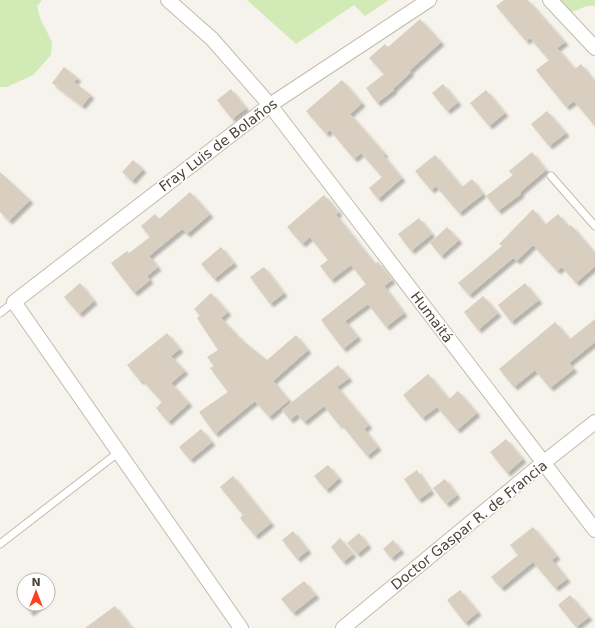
<svg xmlns="http://www.w3.org/2000/svg" width="595" height="628" font-family="'DejaVu Sans',sans-serif">
<style>
.green{fill:#d2eab5}
.building{fill:#d8cfc1;filter:url(#shadow)}
.lines{fill:none;stroke-linecap:round;stroke-linejoin:round}
.service-casing{stroke:#c2bbae;stroke-width:9}
.minor-casing{stroke:#c2bbae;stroke-width:16}
.service{stroke:#fff;stroke-width:7}
.minor{stroke:#fff;stroke-width:14}
.labels{text-anchor:middle;dominant-baseline:central;stroke-width:3.5;stroke-linejoin:round;paint-order:stroke}
.street-label{font-size:14px;fill:#4b4439;stroke:#fff}
</style>
<defs>
<filter id="shadow"><feDropShadow dx="3.5" dy="3.5" stdDeviation="1" flood-color="#0004"/></filter>
</defs>
<rect width="100%" height="100%" fill="#f6f3ec"/>
<g class="green">
<polygon points="0,0 42,0 37,6 40,18 52,42 51,55 33,75 7,87 0,87"/>
<polygon points="247,0 389,0 365,16 354,5 296,44"/>
<path d="M558 0H595V6C581 4 579 14 565 11Z"/>
</g>
<g class="building">
<polygon points="504,0 528,0 565,42 557,48 575,69 581,64 595,82 595,126 574,101 566,107 536,70 549,60 530,38 526,41 496,6"/>
<polygon points="420,19 441,42 409,71 411,72 393,89 394,90 377,103 366,88 384,74 369,58 385,44 388,47"/>
<polygon points="64,67 78,78 74,82 91,95 82,106 52,83"/>
<polygon points="342,80 362,103 350,114 385,154 383,155 402,178 378,199 369,188 382,177 361,153 354,159 330,130 326,134 306,111"/>
<polygon points="443,84 458,102 447,111 432,93"/>
<polygon points="231,89 246,108 232,119 217,100"/>
<polygon points="486,90 505,113 489,126 470,103"/>
<polygon points="547,111 566,133 549,146 531,124"/>
<polygon points="532,152 546,170 520,192 521,194 498,211 486,196 513,175 509,171"/>
<polygon points="435,155 462,187 472,179 483,194 459,213 436,186 431,190 415,171"/>
<polygon points="133,160 143,169 132,181 122,172"/>
<polygon points="0,172 30,200 9,221 0,212"/>
<polygon points="190,192 210,214 187,234 182,229 149,256 158,267 147,276 150,280 134,293 111,263 127,251 129,253 150,237 141,226 155,214 159,219"/>
<polygon points="324,195 339,212 336,215 352,235 375,264 378,262 392,280 384,286 404,313 386,327 368,304 345,321 358,337 343,349 321,320 366,284 351,265 331,280 320,266 328,260 310,237 302,244 287,227"/>
<polygon points="533,209 545,225 558,214 569,227 571,225 595,253 595,266 576,283 562,267 557,271 533,245 517,261 513,258 469,295 458,283 502,246 499,244"/>
<polygon points="419,218 432,234 411,251 398,234"/>
<polygon points="447,227 459,240 441,256 430,243"/>
<polygon points="221,247 234,263 214,279 201,264"/>
<polygon points="264,267 284,293 270,304 250,277"/>
<polygon points="80,283 94,301 79,314 64,297"/>
<polygon points="525,283 539,300 511,322 498,305"/>
<polygon points="211,293 228,312 221,318 243,341 267,360 296,335 308,350 273,381 289,400 269,417 255,401 215,434 199,412 228,392 210,368 214,366 207,357 218,350 197,318 200,315 194,309"/>
<polygon points="483,296 498,313 478,330 464,312"/>
<polygon points="595,319 595,342 569,363 574,369 550,388 535,370 514,387 499,369 555,322 570,339"/>
<polygon points="167,333 180,349 171,356 185,371 171,383 189,403 168,422 156,408 162,402 142,380 140,381 127,365"/>
<polygon points="338,365 349,378 337,387 369,425 364,429 378,447 367,456 341,424 339,425 324,406 304,422 297,414 290,420 282,410"/>
<polygon points="428,374 449,399 458,391 477,413 457,430 437,407 422,418 403,395"/>
<polygon points="201,429 212,442 190,460 179,447"/>
<polygon points="506,439 523,459 507,473 490,452"/>
<polygon points="328,465 339,478 326,490 314,476"/>
<polygon points="417,470 431,491 418,500 404,479"/>
<polygon points="233,476 271,523 255,536 240,518 243,515 220,487"/>
<polygon points="445,479 457,495 446,504 433,488"/>
<polygon points="533,527 557,556 552,560 567,579 555,588 533,562 501,588 491,577 518,555 510,545"/>
<polygon points="293,531 308,550 297,559 282,540"/>
<polygon points="359,533 368,545 357,554 347,543"/>
<polygon points="340,538 353,554 343,562 331,547"/>
<polygon points="393,540 401,550 391,558 383,549"/>
<polygon points="304,581 316,595 293,613 281,599"/>
<polygon points="460,590 478,612 465,623 447,600"/>
<polygon points="24,591 24,604 42,604 30,613 18,596"/>
<polygon points="570,595 589,617 576,627 558,605"/>
<polygon points="115,606 132,628 85,628"/>
</g>
<g class="lines">
<defs>
<g id="service">
<polyline points="551,176 595,226"/>
<polyline points="0,313 14,302"/>
<polyline points="0,544 119,452"/>
</g>
<g id="minor">
<polyline points="168,0 212,39 270,105 595,530"/>
<polyline points="550,0 595,48"/>
<polyline points="241,628 14,302 270,105 429,0"/>
<polyline points="343,628 543,463 595,422"/>
</g>
</defs>
<use href="#service" class="service-casing"/>
<use href="#minor" class="minor-casing"/>
<use href="#service" class="service"/>
<use href="#minor" class="minor"/>
</g>
<g class="labels">
<g class="street-label">
<text transform="translate(218 145) rotate(-37)">Fray Luis de Bolaños</text>
<text transform="translate(432 317) rotate(53)">Humaitá</text>
<text transform="translate(469 525) rotate(-39)">Doctor Gaspar R. de Francia</text>
</g>
</g>
<g transform="translate(36 592)"><circle r="19" fill="#ffffff" stroke="#b7b4b0"/>
<path d="M0-3L7 15L0 10L-7 15Z" fill="#fc3f1d"/>
<text y="-6" font-size="11" font-weight="bold" text-anchor="middle" fill="#4b4439">N</text>
</g>
</svg>
